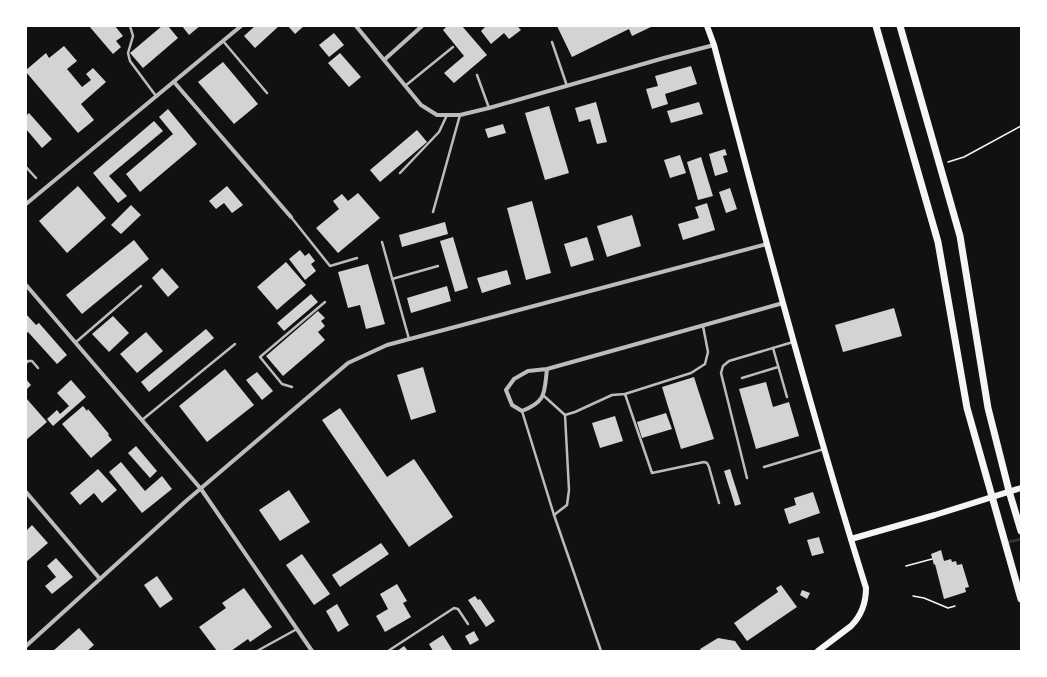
<svg xmlns="http://www.w3.org/2000/svg" width="1047" height="677" font-family="'Times New Roman',serif">
<style>
.lines{fill:none;stroke-linecap:round;stroke-linejoin:round}
.stream{stroke:#333;stroke-width:3}
.building{fill:#d3d3d3}
.path{stroke:#f5f5f5;stroke-width:1.5}
.service{stroke:#bcbcbc;stroke-width:2.5}
.minor{stroke:#bcbcbc;stroke-width:4}
.secondary{stroke:#f5f5f5;stroke-width:6}
.primary{stroke:#f5f5f5;stroke-width:7}
</style>
<rect width="100%" height="100%" fill="#111"/>
<g class="lines">
<polyline class="stream" points="1005,543 1021,539"/>
</g>
<g class="building">
<polygon points="89,26 115,26 123,36 116,41 121,47 113,54"/>
<polygon points="162,26 168,26 178,38 143,68 130,53"/>
<polygon points="182,26 200,26 189,35"/>
<polygon points="255,26 279,26 255,48 244,36"/>
<polygon points="288,26 304,26 295,34"/>
<polygon points="447,26 462,26 487,55 454,83 444,73 464,56 443,30"/>
<polygon points="486,26 517,26 521,30 509,39 504,33 491,44 481,31"/>
<polygon points="557,26 653,26 632,36 629,29 572,57"/>
<polygon points="334,33 344,45 329,57 319,45"/>
<polygon points="64,46 77,61 67,69 82,87 91,80 86,74 93,68 106,82 81,104 94,120 78,133 26,72 26,70 46,53 49,58"/>
<polygon points="340,53 361,77 349,87 328,63"/>
<polygon points="223,62 258,104 234,124 198,82"/>
<polygon points="691,66 697,84 665,94 668,104 652,109 646,89 658,86 655,76"/>
<polygon points="596,102 607,142 597,144 590,119 579,122 575,108"/>
<polygon points="699,102 703,114 671,123 667,111"/>
<polygon points="549,106 569,173 545,180 525,113"/>
<polygon points="168,109 197,144 140,192 126,174 173,134 159,117"/>
<polygon points="29,113 52,139 42,148 26,129 26,116"/>
<polygon points="154,121 163,131 109,176 127,196 118,203 93,173"/>
<polygon points="503,124 506,133 488,138 485,129"/>
<polygon points="417,130 427,142 380,182 370,170"/>
<polygon points="725,149 727,155 723,156 728,172 715,176 709,154"/>
<polygon points="680,155 686,173 670,178 664,160"/>
<polygon points="701,157 713,196 698,200 687,162"/>
<polygon points="78,186 106,218 67,253 39,221"/>
<polygon points="227,186 243,205 232,213 224,203 216,209 209,201"/>
<polygon points="730,188 737,209 726,213 719,192"/>
<polygon points="358,193 380,218 338,253 316,228 339,209 333,201 342,194 348,201"/>
<polygon points="532,201 551,273 526,280 507,208"/>
<polygon points="707,203 715,230 683,240 678,224 699,218 695,207"/>
<polygon points="131,205 141,215 121,234 111,225"/>
<polygon points="632,215 641,246 607,257 597,226"/>
<polygon points="445,222 448,234 402,247 399,235"/>
<polygon points="453,237 468,288 455,292 440,241"/>
<polygon points="587,237 594,260 571,267 564,244"/>
<polygon points="134,240 149,259 82,314 66,295"/>
<polygon points="300,250 305,256 309,253 315,261 311,264 316,271 305,280 289,259"/>
<polygon points="286,262 306,285 277,310 257,287"/>
<polygon points="368,264 385,324 366,329 360,305 348,308 338,272"/>
<polygon points="162,268 179,287 168,297 152,278"/>
<polygon points="507,270 511,284 482,293 477,278"/>
<polygon points="447,286 451,301 411,313 407,298"/>
<polygon points="311,294 318,302 284,331 277,323"/>
<polygon points="894,308 902,336 843,352 835,325"/>
<polygon points="318,311 325,318 321,321 325,326 318,332 325,340 283,376 266,356"/>
<polygon points="26,314 36,325 39,323 67,355 57,364 28,332 26,334"/>
<polygon points="113,316 129,333 109,352 92,334"/>
<polygon points="206,329 214,338 149,392 141,382"/>
<polygon points="146,332 163,351 137,373 120,354"/>
<polygon points="423,367 436,412 411,420 397,375"/>
<polygon points="225,369 254,405 207,442 179,406"/>
<polygon points="257,372 273,391 262,400 246,380"/>
<polygon points="694,377 714,439 681,449 662,387"/>
<polygon points="26,379 31,385 26,390"/>
<polygon points="71,380 86,397 53,426 47,419 57,410 60,414 69,406 57,393"/>
<polygon points="766,382 773,407 789,402 799,436 756,449 739,389"/>
<polygon points="26,398 47,422 26,440"/>
<polygon points="83,406 87,411 88,409 109,434 108,435 112,440 91,458 62,424"/>
<polygon points="340,408 387,477 414,459 453,517 409,547 322,420"/>
<polygon points="666,413 672,429 642,438 637,422"/>
<polygon points="615,416 623,441 600,448 592,423"/>
<polygon points="136,446 157,471 150,478 128,453"/>
<polygon points="121,462 145,491 162,476 172,489 142,513 109,472"/>
<polygon points="98,469 117,490 102,503 94,493 80,505 70,493"/>
<polygon points="730,469 741,504 735,506 724,471"/>
<polygon points="289,490 310,522 280,541 259,510"/>
<polygon points="813,492 820,513 789,524 784,509 796,505 794,498"/>
<polygon points="32,525 48,543 26,562 26,531"/>
<polygon points="819,537 824,553 812,556 807,540"/>
<polygon points="381,543 389,554 340,587 332,575"/>
<polygon points="941,550 944,561 951,559 952,562 956,561 957,565 962,564 969,587 965,588 966,592 944,599 935,564 934,565 931,554"/>
<polygon points="302,554 330,594 314,605 286,565"/>
<polygon points="56,558 73,577 52,594 45,586 56,577 47,566"/>
<polygon points="157,576 173,599 160,608 144,585"/>
<polygon points="397,584 407,601 403,603 411,617 385,632 376,616 388,609 380,594"/>
<polygon points="781,585 797,607 747,641 734,623 778,592 776,588"/>
<polygon points="244,588 272,627 250,642 248,639 231,651 217,651 199,627 226,608 222,603"/>
<polygon points="802,590 810,593 807,599 800,595"/>
<polygon points="475,596 478,600 480,599 495,621 486,627 468,600"/>
<polygon points="337,604 349,625 338,632 326,611"/>
<polygon points="79,628 94,645 87,651 53,651"/>
<polygon points="474,631 479,640 470,645 465,636"/>
<polygon points="443,635 453,651 433,651 429,644"/>
<polygon points="718,638 735,641 742,651 701,651 700,649"/>
<polygon points="404,646 408,651 397,651"/>
</g>
<g class="lines">
<g class="path">
<polyline points="948,162 964,157 1021,126"/>
<polyline points="906,566 932,559"/>
<polyline points="913,596 924,598 948,608 955,606"/>
</g>
<g class="service">
<polyline points="130,26 133,36 128,53 130,61 156,96"/>
<polyline points="223,41 267,93"/>
<polyline points="552,42 567,86"/>
<polyline points="477,75 489,108"/>
<polyline points="405,86 453,47"/>
<polyline points="26,167 36,178"/>
<polyline points="400,173 439,132 447,115"/>
<polyline points="433,212 460,115"/>
<polyline points="291,217 330,266 357,258"/>
<polyline points="382,242 409,339"/>
<polyline points="392,279 438,266"/>
<polyline points="76,342 141,286"/>
<polyline points="773,348 787,397"/>
<polyline points="26,363 28,361 32,361 38,368"/>
<polyline points="742,378 778,367"/>
<polyline points="292,387 282,384 260,357 325,302"/>
<polyline points="625,394 652,473 704,462 707,463 709,467 719,503"/>
<polyline points="544,396 565,415 575,412 612,395 625,394 691,373 705,364 708,352 703,326"/>
<polyline points="522,411 554,515 601,651"/>
<polyline points="142,420 235,344"/>
<polyline points="764,467 824,449"/>
<polyline points="747,478 721,373 723,366 729,361 793,342"/>
<polyline points="554,515 567,505 569,490 565,415"/>
<polyline points="257,651 297,629"/>
<polyline points="388,651 454,608 458,609 468,624"/>
</g>
<g class="minor">
<polyline points="356,26 421,105 437,115 460,115 489,108 664,58 714,45"/>
<polyline points="384,60 422,26"/>
<polyline points="174,82 291,217"/>
<polyline points="26,204 241,26"/>
<polyline points="26,285 201,489 312,651"/>
<path d="M547 369C544 393 547 401 522 411L512 405 506 390 514 379 528 371 547 369 783 303"/>
<polyline points="26,492 100,579"/>
<polyline points="26,646 186,501 348,363 387,345 767,244"/>
</g>
<g class="secondary">
<path d="M707 26 714 45C762 227 810 409 866 588 866 603 862 615 851 626L818 651"/>
<polyline points="851,539 935,515 1021,488"/>
</g>
<g class="primary">
<polyline points="876,26 938,242 967,408 1021,599"/>
<polyline points="900,26 960,236 988,408 1009,491 1021,531"/>
</g>
</g>
<rect width="1047" height="677" fill="none" stroke="#ffffff" stroke-width="54"/>
</svg>
